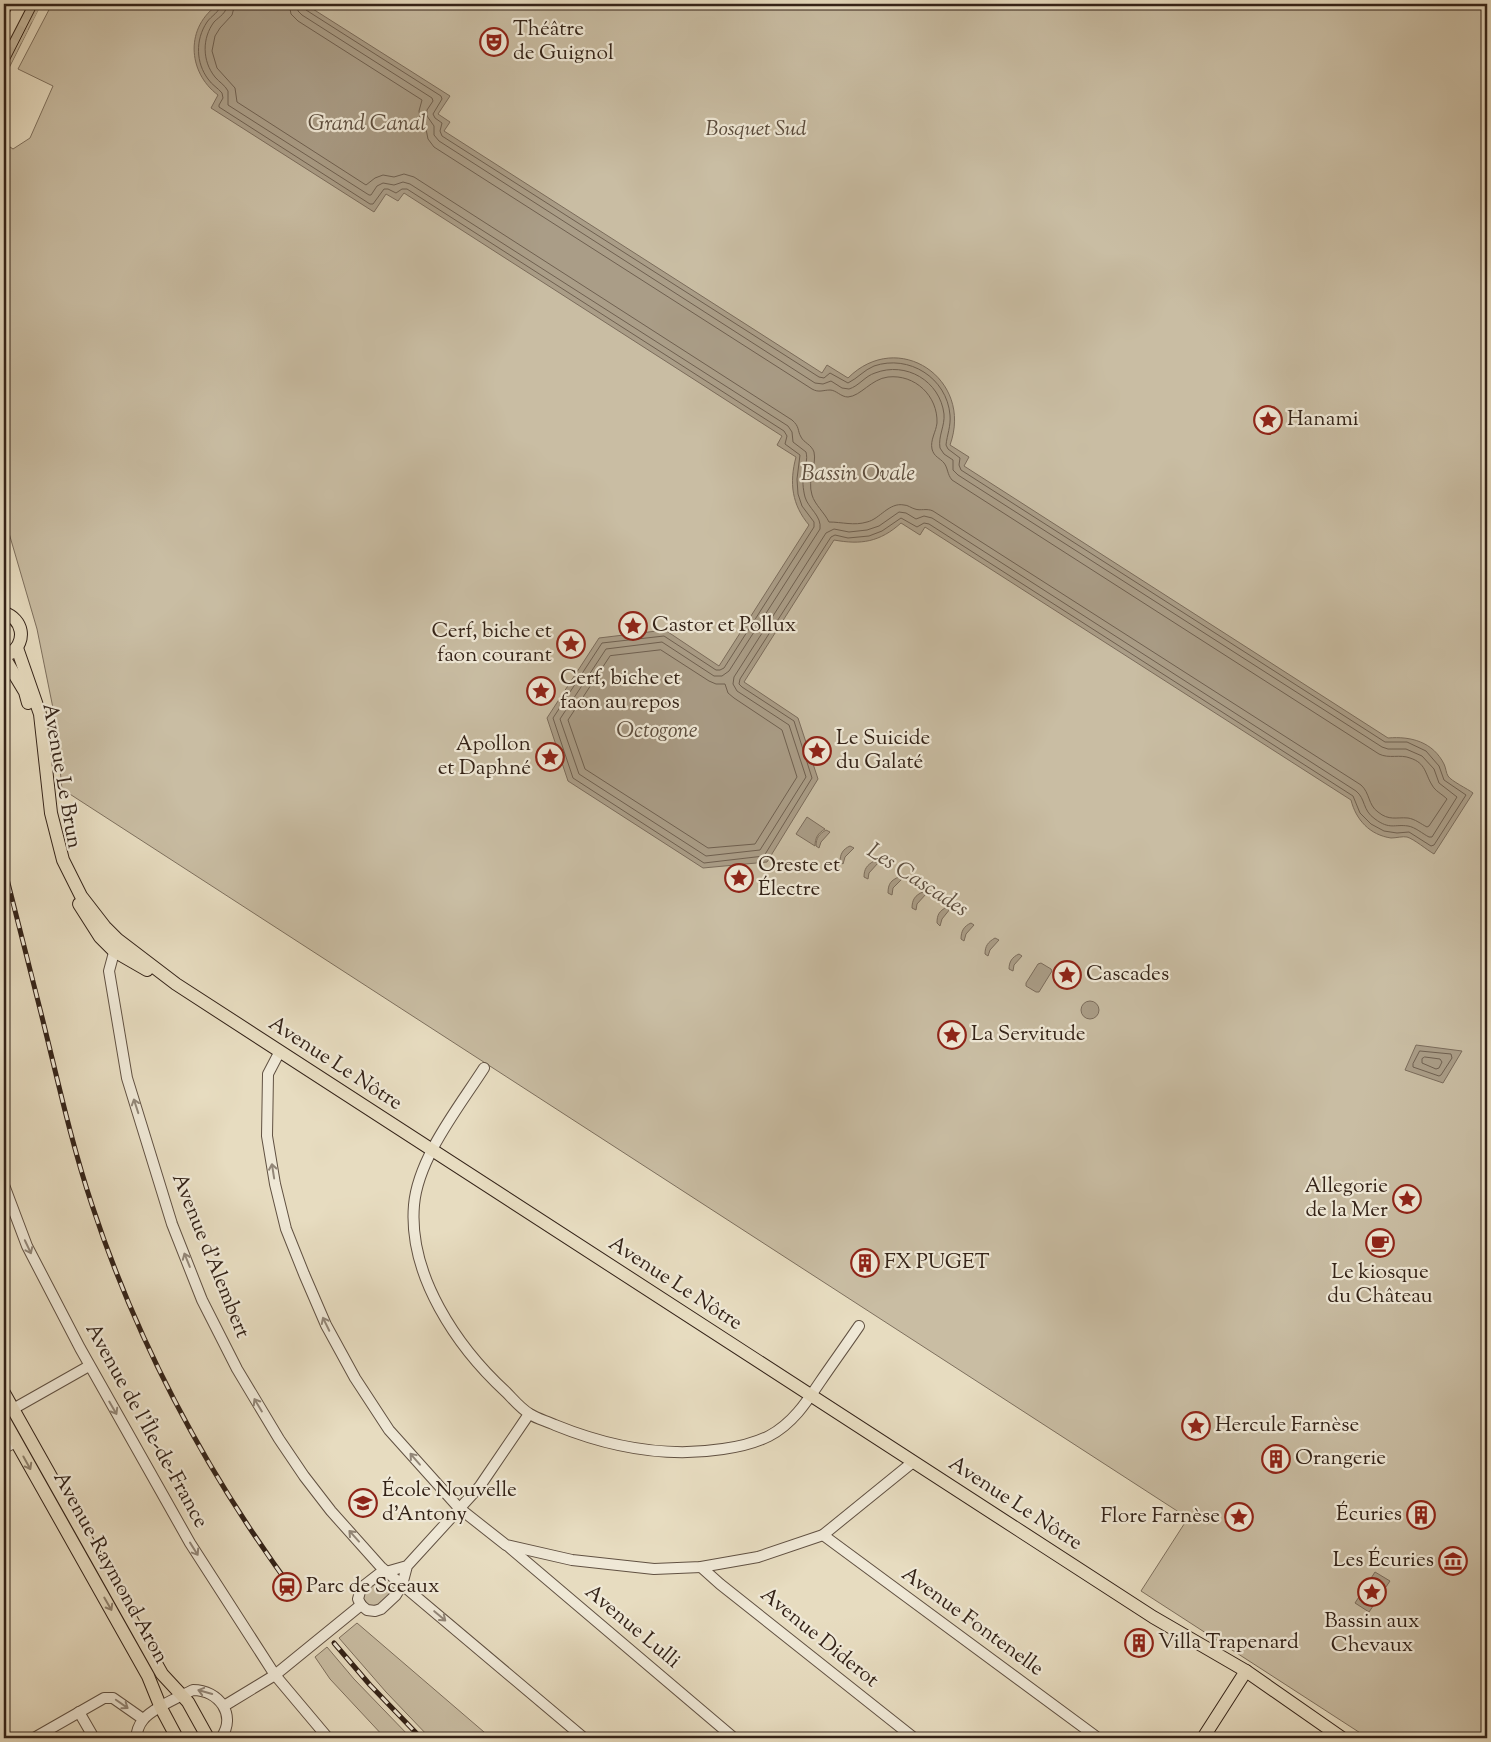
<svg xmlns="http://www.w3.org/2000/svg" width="1491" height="1742" font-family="'Sorts Mill Goudy',serif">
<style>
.green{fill:#c9bda3;stroke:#7e705e}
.water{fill:#aa9d87;stroke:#7b6c5b}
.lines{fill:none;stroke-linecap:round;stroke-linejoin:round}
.shore{stroke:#6f6050;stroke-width:1}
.highway-tunnel{stroke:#c3b79e;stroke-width:15;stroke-dasharray:15 8;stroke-linecap:butt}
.minor-casing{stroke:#615142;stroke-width:12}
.major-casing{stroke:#342318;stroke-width:14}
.minor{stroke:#efe8d6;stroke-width:10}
.major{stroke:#e7dcc0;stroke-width:12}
.tram{stroke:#342318;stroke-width:1}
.rail-casing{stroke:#342318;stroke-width:5}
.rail{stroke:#efe8d6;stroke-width:3;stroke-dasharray:9;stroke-linecap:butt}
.oneway{stroke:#928677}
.oneway2{stroke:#8e806c}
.labels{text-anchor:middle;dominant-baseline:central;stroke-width:4.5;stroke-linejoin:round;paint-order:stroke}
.poi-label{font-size:21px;fill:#342318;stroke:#efe8d6;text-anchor:start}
.park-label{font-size:21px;font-style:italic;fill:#594a3b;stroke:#efe8d6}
.street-label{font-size:21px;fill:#342318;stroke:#efe8d6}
.water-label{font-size:22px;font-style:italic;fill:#5d4e3f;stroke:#efe8d6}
</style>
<rect width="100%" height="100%" fill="#e7dcc0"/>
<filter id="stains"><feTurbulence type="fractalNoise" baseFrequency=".004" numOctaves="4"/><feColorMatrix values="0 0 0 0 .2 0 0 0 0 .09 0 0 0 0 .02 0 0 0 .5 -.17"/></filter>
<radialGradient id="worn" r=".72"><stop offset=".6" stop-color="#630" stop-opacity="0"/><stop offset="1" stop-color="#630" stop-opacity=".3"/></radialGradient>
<g class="green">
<polygon points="27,4 38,10 4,78 4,47"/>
<polygon points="52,4 1487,4 1487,1738 1368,1738 1141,1591 1188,1518 62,789 55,718 37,629 4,516 4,143 13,149 30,138 53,86 18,69"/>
<polygon points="386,1576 396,1586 395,1590 381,1606 370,1607 363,1598 363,1592 378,1578"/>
<polygon points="357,1623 491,1738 430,1738 386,1692 339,1638"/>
<polygon points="327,1647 354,1679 411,1738 385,1738 330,1679 315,1657"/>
</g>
<g class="water">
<path d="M219 4H305L450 96 438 114 450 122 444 131 822 373 827 365 848 378C898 328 974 379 950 445L969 457 964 466 1388 738C1411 736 1433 742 1444 764 1446 768 1446 773 1448 776 1451 781 1468 789 1473 793L1434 854C1427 850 1414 839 1407 837 1403 836 1396 838 1391 838 1370 835 1356 820 1351 800L925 527 920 535 901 523C880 542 861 545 834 540L744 682 798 718 818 779 767 862 703 868 568 781 547 718 599 638 665 630 719 666 809 525C792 505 789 483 796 457L777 445 782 436 404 193 398 201 386 194 374 212 211 108 218 95C187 72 185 26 219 4Z"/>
<path d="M807 817 825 829C818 833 815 838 815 846L796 834Z"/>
<path d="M826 830 830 832 821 842 819 848 816 846C816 838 819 834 826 830Z"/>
<path d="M850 846 854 848 845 857 843 864 840 862C840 854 843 849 850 846Z"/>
<path d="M874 861 878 863 869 873 868 879 864 877C864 869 867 865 874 861Z"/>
<path d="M899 877 902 879 893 888 892 895 888 893C888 884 891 880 899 877Z"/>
<path d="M923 892 926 894 917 904 916 910 912 908C912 900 915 895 923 892Z"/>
<path d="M947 907 950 909 942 919 940 926 937 923C937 915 939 911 947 907Z"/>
<path d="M971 923 974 925 966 934 964 941 961 939C961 931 964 926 971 923Z"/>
<path d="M995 938 999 940 990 950 988 956 985 954C985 946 988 942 995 938Z"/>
<path d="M1019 954 1022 956 1014 965 1013 971 1009 969C1009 962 1012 957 1019 954Z"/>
<polygon points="1041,963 1051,969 1052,971 1039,992 1036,992 1026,986 1026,983 1038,964"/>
<circle cx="1090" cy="1010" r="9"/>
<polygon points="1416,1045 1462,1051 1443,1083 1405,1070"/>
<polygon points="1375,1572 1390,1581 1369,1612 1355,1603"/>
</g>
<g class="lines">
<g class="shore">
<path d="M221 4C220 12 211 16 207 22 195 40 196 63 208 79 212 85 218 88 222 93L223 98 219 105V107L370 204H373L384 189H388L396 193 402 189H407L784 431 787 436 785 444 800 455 797 479 798 494 802 506 814 522V527L724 668 720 670H716L664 636 602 643 553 718 573 778 704 863 764 856 812 778 794 721 742 687 739 684 740 679 831 537 835 535 848 538 869 536 882 531 901 518 917 527 924 523 929 524 1353 796 1360 813 1371 824 1384 831 1397 833 1409 832 1431 846 1434 845 1466 795 1444 780 1439 766 1426 751 1407 742H1385L961 470 959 465 960 458 948 449 946 445C947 435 951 426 950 415 947 378 909 354 874 366 864 370 858 378 848 383L830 373 824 378 819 377 442 136 440 131 442 123 435 118 433 114 442 99 441 96 306 10 303 4"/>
<path d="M227 4C227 13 220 16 214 22 202 38 202 61 215 77 219 82 225 85 228 91V105L369 195H371L377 186 383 183 394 185 403 182 410 184 788 426 792 432 793 442 806 452C808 460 805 465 804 472 802 480 803 489 805 497 808 508 822 516 820 529L729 671 722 676H714L662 642 606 649 560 719 579 774 706 856 760 850 806 777 789 725 737 691 733 684 734 677 826 533 834 529 849 532 867 530 879 526 899 512 906 513 916 519 924 516 932 518 1356 791C1366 799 1362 810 1375 819 1390 830 1394 824 1408 826 1415 827 1423 834 1429 837H1432L1457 797 1439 783 1434 769 1422 756 1406 749H1388L1382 747 958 475 953 470V460L944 454 940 448C938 436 945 426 944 414 940 381 906 361 875 373 865 376 859 386 849 389L842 388 831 381 823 384 815 383 439 141 434 135V126L427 116V110L433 101 432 98 302 15 298 11 297 4"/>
<path d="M235 4 232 15 220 28 215 36 212 51 217 68 235 88 237 102 366 185 375 178 383 175 394 177 404 174 414 177 792 420C800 427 797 430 801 437 804 443 811 444 814 452 817 465 807 479 812 495 815 505 824 512 829 522 842 522 854 526 867 522 880 519 889 502 904 505 908 505 911 508 915 509 920 511 927 508 933 511L1361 785C1370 793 1368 805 1378 812 1389 821 1396 817 1408 818 1415 819 1421 824 1427 827L1429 826 1447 799C1442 794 1435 791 1432 785 1425 774 1426 763 1410 758 1400 754 1389 759 1379 754L952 480C947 474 948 468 944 463 940 458 934 457 932 449 930 440 936 432 937 423 938 396 915 374 888 377 871 379 861 396 848 397 841 397 836 390 830 390 823 390 819 393 812 389L434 147 428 139 426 129 420 119 419 111 422 100 298 21 291 14 289 4"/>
<polygon points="661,650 709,681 716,684 725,684 728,693 734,698 782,730 797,777 755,844 708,848 585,769 568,720 610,656"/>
<polygon points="1420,1051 1451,1054 1452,1058 1441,1075 1439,1076 1413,1067 1413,1064"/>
<polygon points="1425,1057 1440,1059 1442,1062 1439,1068 1436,1069 1422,1063 1422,1059"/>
<polygon points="1378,1580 1381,1582 1381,1585 1369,1603 1366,1604 1363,1600 1375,1581"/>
</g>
<polyline class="highway-tunnel" points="4,60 33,4"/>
<defs>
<g id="minor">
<polyline points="116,945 109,971 127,1078 172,1224 202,1300 237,1369 279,1439 304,1476 331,1511 381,1567 584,1738"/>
<polyline points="280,1051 268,1074 267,1136 275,1184 286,1229 304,1274 326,1325 355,1378 389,1430 459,1508 506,1545 572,1560 654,1569 701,1567 758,1557 823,1535 913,1462"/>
<path d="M484 1068C459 1107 418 1158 414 1205 408 1275 457 1347 506 1392 513 1399 521 1409 530 1414 537 1419 547 1421 555 1425 609 1447 666 1458 723 1449 738 1447 755 1443 769 1436 792 1424 806 1403 820 1382 833 1363 846 1345 859 1326"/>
<polyline points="4,1185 27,1246 80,1348 190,1543 275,1675 328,1738"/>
<polyline points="13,1409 89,1366"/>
<polyline points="4,1448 16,1442"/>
<polyline points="823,1535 1098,1738"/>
<polyline points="509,1547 734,1738"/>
<polyline points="407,1566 379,1574 361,1588 358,1599 361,1605 367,1610 375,1611 381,1609 396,1595 402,1585 407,1566 480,1486 529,1414"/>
<polyline points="701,1567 720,1584 914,1738"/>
<polyline points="224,1706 275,1675 361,1605"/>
<polyline points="79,1712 94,1738"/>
<polyline points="34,1738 104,1698 113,1698 143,1719"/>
<path d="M136 1738C137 1731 138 1726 143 1720 151 1709 181 1696 193 1690 219 1690 237 1715 221 1738"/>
</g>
<g id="major">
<polyline points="4,37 21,4"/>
<path d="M4 613C23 619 27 641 11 653"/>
<polyline points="17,648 40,714 51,813 63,860 81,896 105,927 117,939 176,984 1153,1617 1246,1671 1342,1738"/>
<polyline points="4,657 25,692 28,703"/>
<polyline points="79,904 100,937 114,951 147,970"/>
<polyline points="4,1393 153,1658 162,1674 188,1702 208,1738"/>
<polyline points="4,1420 148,1676 161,1708 177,1738"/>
<polyline points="1203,1738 1246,1671"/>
</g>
</defs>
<use href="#minor" class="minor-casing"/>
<use href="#major" class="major-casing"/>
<use href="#minor" class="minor"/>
<use href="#major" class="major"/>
<polyline class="tram" points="4,71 38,4"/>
<defs>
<g id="rail">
<path d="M4 867C16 916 29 964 41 1013 57 1077 71 1142 92 1205 138 1345 208 1475 295 1593"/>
<polyline points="334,1643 370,1685 421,1738"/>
</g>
</defs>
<use href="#rail" class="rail-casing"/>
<use href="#rail" class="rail"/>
</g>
<defs><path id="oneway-shaft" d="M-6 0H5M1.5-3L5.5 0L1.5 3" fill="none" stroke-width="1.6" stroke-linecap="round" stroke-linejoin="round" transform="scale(1.25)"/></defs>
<g class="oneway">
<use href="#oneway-shaft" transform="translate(136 1106) rotate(-108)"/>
<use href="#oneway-shaft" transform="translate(273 1171) rotate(-99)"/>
<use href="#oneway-shaft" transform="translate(28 1247) rotate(65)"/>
<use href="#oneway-shaft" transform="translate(187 1260) rotate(-112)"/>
<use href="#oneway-shaft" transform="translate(326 1324) rotate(-116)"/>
<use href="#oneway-shaft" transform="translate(258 1405) rotate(-121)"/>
<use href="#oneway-shaft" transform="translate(113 1408) rotate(60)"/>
<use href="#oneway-shaft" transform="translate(415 1459) rotate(-131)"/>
<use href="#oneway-shaft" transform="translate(354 1536) rotate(-132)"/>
<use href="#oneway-shaft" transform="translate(194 1549) rotate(58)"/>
<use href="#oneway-shaft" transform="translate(440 1616) rotate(40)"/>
<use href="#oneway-shaft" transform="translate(205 1692) rotate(-164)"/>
<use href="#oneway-shaft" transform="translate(122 1704) rotate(35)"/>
</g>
<g class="oneway2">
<use href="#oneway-shaft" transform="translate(27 1463) rotate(61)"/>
<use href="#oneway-shaft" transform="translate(108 1604) rotate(60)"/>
</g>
<defs>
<symbol id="theatre-ring" viewBox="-11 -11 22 22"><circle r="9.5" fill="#efe8d6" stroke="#8f2418" stroke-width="1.5"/><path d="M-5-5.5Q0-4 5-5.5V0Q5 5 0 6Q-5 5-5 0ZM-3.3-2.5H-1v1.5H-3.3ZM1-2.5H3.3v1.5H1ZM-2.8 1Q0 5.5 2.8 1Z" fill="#8f2418"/></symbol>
<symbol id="sight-ring" viewBox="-11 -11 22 22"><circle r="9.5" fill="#efe8d6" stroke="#8f2418" stroke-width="1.5"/><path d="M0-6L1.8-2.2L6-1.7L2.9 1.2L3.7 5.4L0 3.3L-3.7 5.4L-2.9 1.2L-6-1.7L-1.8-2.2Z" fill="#8f2418"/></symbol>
<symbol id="cafe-ring" viewBox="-11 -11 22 22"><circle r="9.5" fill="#efe8d6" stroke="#8f2418" stroke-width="1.5"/><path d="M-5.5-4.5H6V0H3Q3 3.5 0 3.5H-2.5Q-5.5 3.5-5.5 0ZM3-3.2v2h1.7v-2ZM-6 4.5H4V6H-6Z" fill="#8f2418"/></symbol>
<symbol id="building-ring" viewBox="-11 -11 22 22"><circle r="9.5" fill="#efe8d6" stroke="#8f2418" stroke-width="1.5"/><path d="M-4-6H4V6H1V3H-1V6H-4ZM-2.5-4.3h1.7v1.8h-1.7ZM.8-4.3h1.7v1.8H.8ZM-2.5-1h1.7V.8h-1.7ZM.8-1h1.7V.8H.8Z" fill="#8f2418"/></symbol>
<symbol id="school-ring" viewBox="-11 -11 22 22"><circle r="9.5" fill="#efe8d6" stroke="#8f2418" stroke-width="1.5"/><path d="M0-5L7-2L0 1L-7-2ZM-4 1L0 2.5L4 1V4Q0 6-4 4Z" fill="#8f2418"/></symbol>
<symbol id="museum-ring" viewBox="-11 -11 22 22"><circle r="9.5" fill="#efe8d6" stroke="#8f2418" stroke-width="1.5"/><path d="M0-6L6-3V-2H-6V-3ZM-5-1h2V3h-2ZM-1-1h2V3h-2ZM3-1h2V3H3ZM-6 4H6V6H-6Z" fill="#8f2418"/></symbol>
<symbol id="station-ring" viewBox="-11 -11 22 22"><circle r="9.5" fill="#efe8d6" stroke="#8f2418" stroke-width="1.5"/><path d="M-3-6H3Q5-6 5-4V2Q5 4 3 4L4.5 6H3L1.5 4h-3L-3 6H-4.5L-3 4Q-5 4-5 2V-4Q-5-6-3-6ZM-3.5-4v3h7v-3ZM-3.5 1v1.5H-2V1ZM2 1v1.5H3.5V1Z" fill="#8f2418"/></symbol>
</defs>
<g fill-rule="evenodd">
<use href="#theatre-ring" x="478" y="26" width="32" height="32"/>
<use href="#sight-ring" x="1252" y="404" width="32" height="32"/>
<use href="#sight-ring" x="617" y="610" width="32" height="32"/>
<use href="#sight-ring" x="555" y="628" width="32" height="32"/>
<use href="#sight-ring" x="525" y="675" width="32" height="32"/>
<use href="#sight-ring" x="801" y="735" width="32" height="32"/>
<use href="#sight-ring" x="534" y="741" width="32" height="32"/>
<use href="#sight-ring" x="723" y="862" width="32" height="32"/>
<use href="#sight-ring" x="1051" y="959" width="32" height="32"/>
<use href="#sight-ring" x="936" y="1019" width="32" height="32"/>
<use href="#sight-ring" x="1391" y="1183" width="32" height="32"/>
<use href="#cafe-ring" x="1364" y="1227" width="32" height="32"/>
<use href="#building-ring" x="849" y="1247" width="32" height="32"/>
<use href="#sight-ring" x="1180" y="1410" width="32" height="32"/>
<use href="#building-ring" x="1260" y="1443" width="32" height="32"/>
<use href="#school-ring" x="347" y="1487" width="32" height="32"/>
<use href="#building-ring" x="1405" y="1499" width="32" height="32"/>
<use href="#sight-ring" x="1223" y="1501" width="32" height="32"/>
<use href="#museum-ring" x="1437" y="1545" width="32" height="32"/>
<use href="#station-ring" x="271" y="1571" width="32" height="32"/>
<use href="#sight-ring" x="1356" y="1576" width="32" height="32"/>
<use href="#building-ring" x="1123" y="1627" width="32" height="32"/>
</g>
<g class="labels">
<g class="poi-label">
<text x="513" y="30">Théâtre<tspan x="513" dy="24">de Guignol</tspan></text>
<text x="1287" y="420">Hanami</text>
<text x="652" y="626">Castor et Pollux</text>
<text x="552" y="632" text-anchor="end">Cerf, biche et<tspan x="552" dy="24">faon courant</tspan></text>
<text x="560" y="679">Cerf, biche et<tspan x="560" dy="24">faon au repos</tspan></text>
<text x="836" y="739">Le Suicide<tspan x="836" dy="24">du Galaté</tspan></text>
<text x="531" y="745" text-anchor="end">Apollon<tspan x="531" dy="24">et Daphné</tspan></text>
<text x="758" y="866">Oreste et<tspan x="758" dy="24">Électre</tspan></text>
<text x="1086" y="975">Cascades</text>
<text x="971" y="1035">La Servitude</text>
<text x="1388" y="1187" text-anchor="end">Allegorie<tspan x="1388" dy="24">de la Mer</tspan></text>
<text x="884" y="1263">FX PUGET</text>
<text x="1380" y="1273" text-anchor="middle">Le kiosque<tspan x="1380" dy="24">du Château</tspan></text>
<text x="1215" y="1426">Hercule Farnèse</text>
<text x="1295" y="1459">Orangerie</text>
<text x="382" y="1491">École Nouvelle<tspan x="382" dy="24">d'Antony</tspan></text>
<text x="1402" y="1515" text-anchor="end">Écuries</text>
<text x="1220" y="1517" text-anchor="end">Flore Farnèse</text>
<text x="1434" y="1561" text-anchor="end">Les Écuries</text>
<text x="306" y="1587">Parc de Sceaux</text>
<text x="1372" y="1622" text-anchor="middle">Bassin aux<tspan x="1372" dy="24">Chevaux</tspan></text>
<text x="1158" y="1643">Villa Trapenard</text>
</g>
<g class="park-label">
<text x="756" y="130">Bosquet Sud</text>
</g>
<g class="street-label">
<text transform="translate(61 776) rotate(80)">Avenue Le Brun</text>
<text transform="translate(335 1064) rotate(33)">Avenue Le Nôtre</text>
<text transform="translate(210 1256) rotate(68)">Avenue d'Alembert</text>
<text transform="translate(675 1284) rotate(33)">Avenue Le Nôtre</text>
<text transform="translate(146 1426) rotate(61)">Avenue de l'Île-de-France</text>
<text transform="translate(1015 1504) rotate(33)">Avenue Le Nôtre</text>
<text transform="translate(110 1568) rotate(61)">Avenue Raymond Aron</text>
<text transform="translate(972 1622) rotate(36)">Avenue Fontenelle</text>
<text transform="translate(632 1627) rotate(40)">Avenue Lulli</text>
<text transform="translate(819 1638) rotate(39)">Avenue Diderot</text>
</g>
<g class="water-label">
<text x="367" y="125">Grand Canal</text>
<text x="858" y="475">Bassin Ovale</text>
<text x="657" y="732">Octogone</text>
<text transform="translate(917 881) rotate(33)">Les Cascades</text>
</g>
</g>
<rect width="1491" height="1742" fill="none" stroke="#e7dcc0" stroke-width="20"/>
<rect x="5" y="5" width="1481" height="1732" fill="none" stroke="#342318" stroke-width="2.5"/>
<rect x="10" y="10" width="1471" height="1722" fill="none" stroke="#342318"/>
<rect width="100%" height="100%" filter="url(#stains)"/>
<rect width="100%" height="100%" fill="url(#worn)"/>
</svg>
